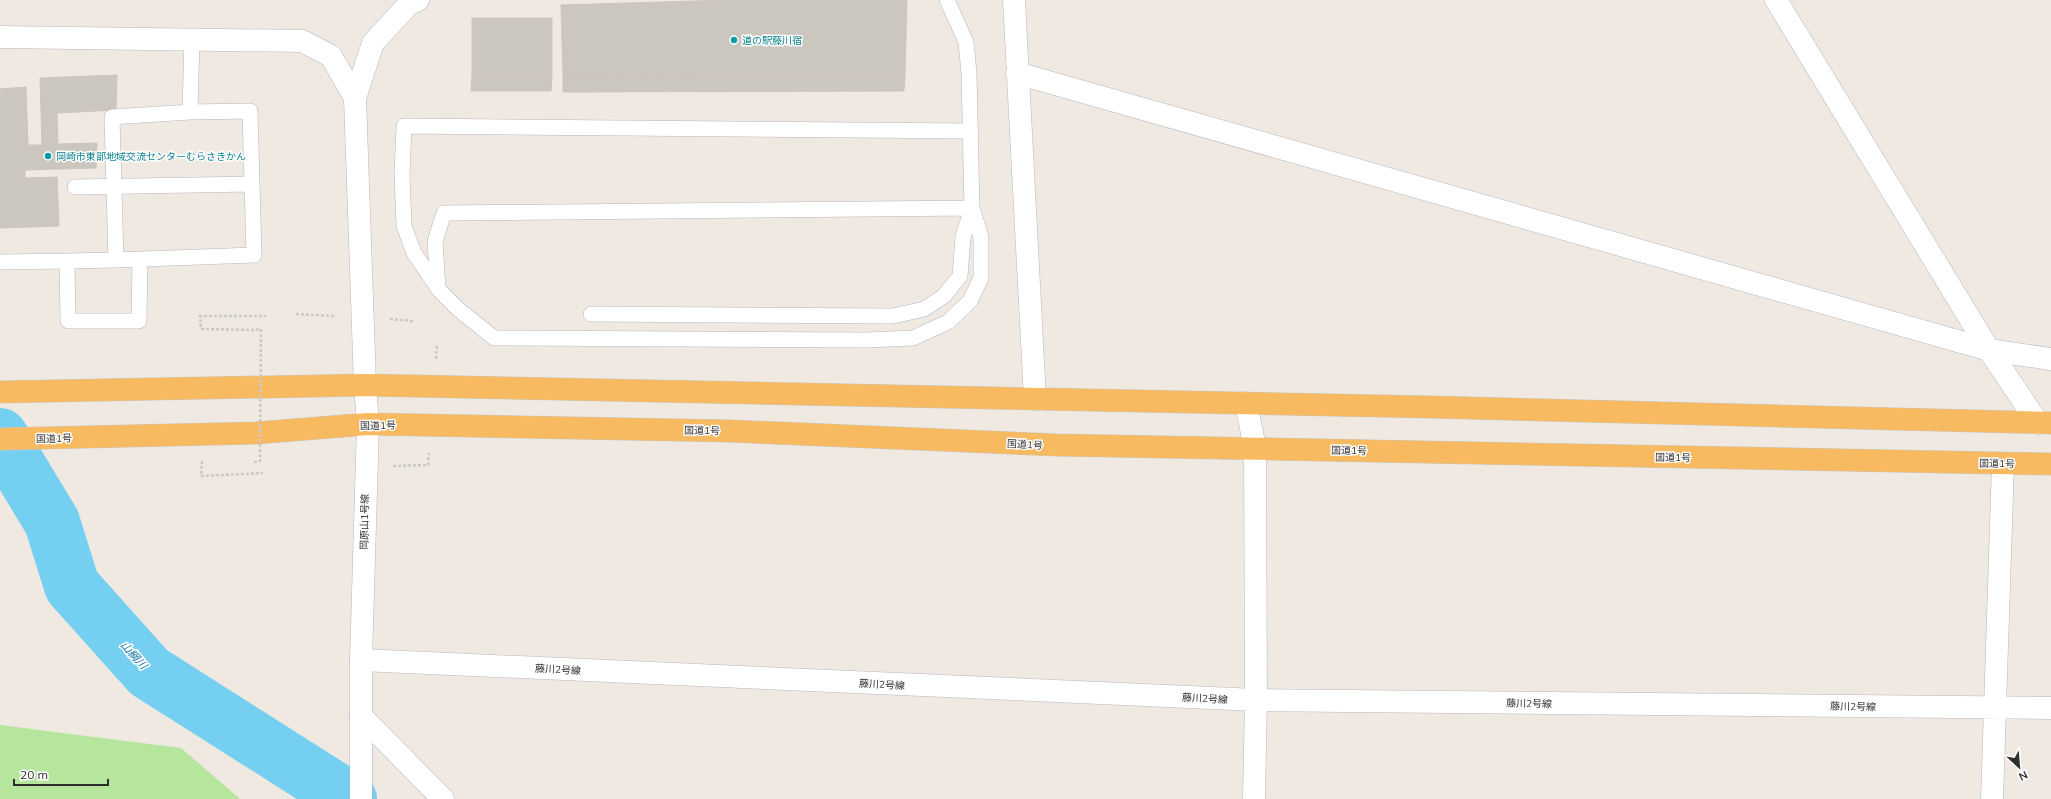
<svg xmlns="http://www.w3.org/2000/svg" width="2051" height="799" viewBox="0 0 2051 799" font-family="Mulish,'Noto Sans JP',sans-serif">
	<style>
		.green { fill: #b6e59e }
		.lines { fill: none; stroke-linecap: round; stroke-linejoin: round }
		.river { stroke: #75cff0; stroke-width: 56 }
		.building { fill: #cbc7bf; stroke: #cbc5ba }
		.service-casing { stroke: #b4b7c1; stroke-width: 16 }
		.minor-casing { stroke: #b4b7c1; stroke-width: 23 }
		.tertiary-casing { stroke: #b4b7c1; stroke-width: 23 }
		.trunk-casing { stroke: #c9c9c9; stroke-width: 23 }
		.path { stroke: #c9c9c9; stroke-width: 2.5; stroke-dasharray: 3 2; stroke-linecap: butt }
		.service { stroke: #fff; stroke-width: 15 }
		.minor { stroke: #fff; stroke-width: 22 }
		.tertiary { stroke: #fff; stroke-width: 22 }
		.trunk { stroke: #f8ba60; stroke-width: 22 }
		.path-bridge { stroke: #c9c9c9; stroke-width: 2.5; stroke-dasharray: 3 2; stroke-linecap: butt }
		.culture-dot { fill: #0f9aa8; stroke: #fff; stroke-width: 1.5 }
		.labels { text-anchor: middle; stroke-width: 3; stroke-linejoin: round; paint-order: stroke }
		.culture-label { font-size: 10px; fill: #0d838f; stroke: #fff; text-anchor: start }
		.street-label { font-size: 10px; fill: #2e2e2e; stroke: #fff }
		.water-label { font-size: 11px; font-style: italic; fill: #0d6fa3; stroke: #fff }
	</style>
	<rect width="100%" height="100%" fill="#efe9e1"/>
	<path class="green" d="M0,725L181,748L240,799H0Z"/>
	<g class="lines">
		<path class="river" d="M0,436L52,522L72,586L149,672L349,799"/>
	</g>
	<path class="building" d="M727,0H907L905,75L563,76L561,5Z
		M472,18H552V74H472Z
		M472,74H552L551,91H471Z
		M117,75L116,110L57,113L58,144L97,143L96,168L25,170V178L57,177L59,226L0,228V89L26,87L28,145H42L40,78Z
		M905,75L904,91L563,92V76Z"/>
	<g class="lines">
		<defs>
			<path id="service" d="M947,0L966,42L969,73L972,208L981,237V278L970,301L948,322L913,338L867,340L494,338L458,309L438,289L435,241L444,213L972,208
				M250,111L254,255L116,260L112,117L190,112Z
				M190,112L192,38
				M75,187L252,184
				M116,260L67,261L68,321H139L140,259
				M0,262L67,261
				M438,288L414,253L404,226L402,175L404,126L971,131
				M591,314L893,316L924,309L944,296L960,276L963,237L972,208"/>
			<path id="minor" d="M1014,0L1035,399
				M1776,0L1989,350L2038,423
				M0,37L302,41L331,56L355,98
				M1017,73L1989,350L2051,359
				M365,385L355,98L373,43L409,4L418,0
				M1246,403L1255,448L1256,700L1254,799
				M361,660L1256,700L2051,708
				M361,716L443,799
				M1992,799L2003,464"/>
			<path id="tertiary" d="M361,799V660L368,424L365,385"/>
			<path id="trunk" d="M0,392L365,385L1430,407L2051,423
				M0,439L256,433L368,424L730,431L1057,445L2051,464"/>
		</defs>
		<use href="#service" class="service-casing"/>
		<use href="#minor" class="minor-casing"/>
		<use href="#tertiary" class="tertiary-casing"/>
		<use href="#trunk" class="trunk-casing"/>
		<path class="path" d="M296,314L336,316
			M390,319L413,321
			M254,330L201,329L200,316H266
			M436,359L437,344
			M203,462H202L201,476L263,473
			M393,466L428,465L429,453"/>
		<use href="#service" class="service"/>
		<use href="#minor" class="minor"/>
		<use href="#tertiary" class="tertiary"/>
		<use href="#trunk" class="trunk"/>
		<path class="path-bridge" d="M254,462L260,461L261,329L254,330"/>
	</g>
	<g class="culture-dot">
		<circle cx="734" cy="40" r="4"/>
		<circle cx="48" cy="156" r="4"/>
	</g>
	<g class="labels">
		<g class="culture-label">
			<text x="742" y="44">道の駅藤川宿</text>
			<text x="56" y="160">岡崎市東部地域交流センターむらさきかん</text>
		</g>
		<g class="street-label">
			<text transform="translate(378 425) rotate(-1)" y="4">国道1号</text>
			<text transform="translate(702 430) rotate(1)" y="4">国道1号</text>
			<text transform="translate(54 438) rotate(-1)" y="4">国道1号</text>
			<text transform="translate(1025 444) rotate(3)" y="4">国道1号</text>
			<text transform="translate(1349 450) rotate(1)" y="4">国道1号</text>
			<text transform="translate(1673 457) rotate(1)" y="4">国道1号</text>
			<text transform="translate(1997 463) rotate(1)" y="4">国道1号</text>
			<text transform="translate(364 522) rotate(-89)" y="4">岡原山1号線</text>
			<text transform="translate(558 669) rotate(3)" y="4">藤川2号線</text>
			<text transform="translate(882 684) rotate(3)" y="4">藤川2号線</text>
			<text transform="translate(1205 698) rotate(3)" y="4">藤川2号線</text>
			<text transform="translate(1529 703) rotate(1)" y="4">藤川2号線</text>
			<text transform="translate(1853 706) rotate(1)" y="4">藤川2号線</text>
		</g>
		<g class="water-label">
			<text transform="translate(134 655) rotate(48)" y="4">山綱川</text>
		</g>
	</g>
	<g transform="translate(2019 767) rotate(154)" stroke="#ffffff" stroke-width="3" paint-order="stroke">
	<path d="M0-3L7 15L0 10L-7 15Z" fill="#2e2e2e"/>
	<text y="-6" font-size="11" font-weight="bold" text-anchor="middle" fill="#2e2e2e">N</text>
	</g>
	<path d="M14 779v6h94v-6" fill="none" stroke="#2e2e2e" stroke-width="2"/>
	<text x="20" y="779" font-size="12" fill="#2e2e2e" stroke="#ffffff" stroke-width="3" paint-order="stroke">20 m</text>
</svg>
